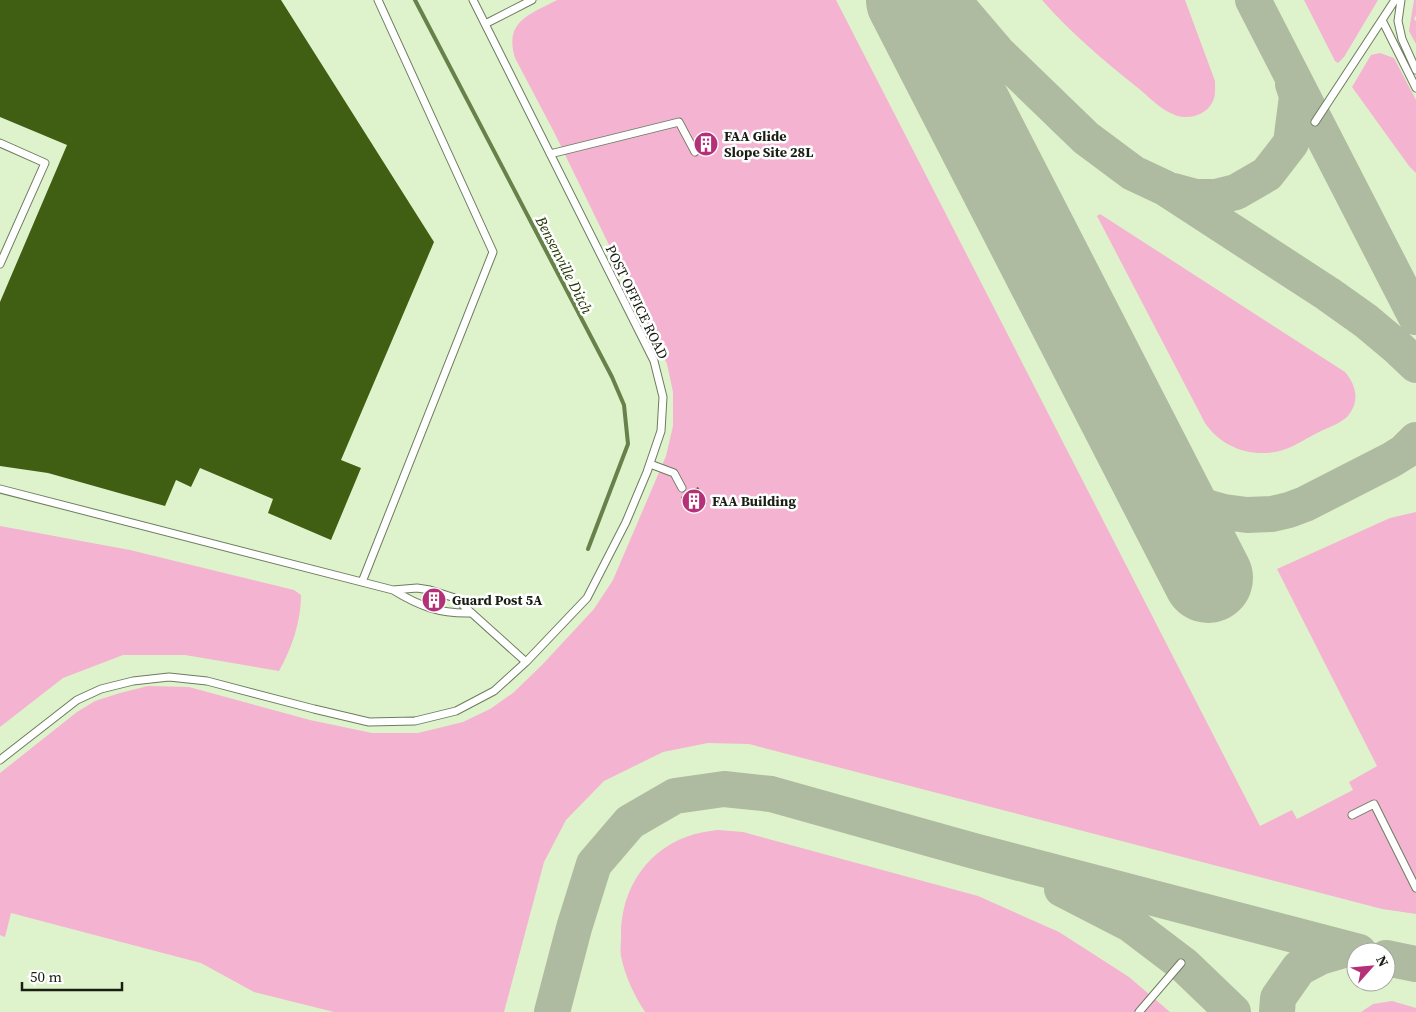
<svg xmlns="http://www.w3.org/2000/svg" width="1416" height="1012" viewBox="0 0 1416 1012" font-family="'Source Serif 4',serif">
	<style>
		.built { fill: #def3cb; fill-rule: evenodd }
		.green { fill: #f4b3d0 }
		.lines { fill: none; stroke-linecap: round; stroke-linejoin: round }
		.stream { stroke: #67814a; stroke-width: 4 }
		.taxiway { stroke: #aebba0; stroke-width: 36 }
		.runway { stroke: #aebba0; stroke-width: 90 }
		.building { fill: #405f13 }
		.service-casing { stroke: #6d7c5f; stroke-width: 9 }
		.service { stroke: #fff; stroke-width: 7 }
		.labels { text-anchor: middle; stroke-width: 5; stroke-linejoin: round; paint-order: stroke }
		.poi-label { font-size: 14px; font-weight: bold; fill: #191e13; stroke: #fff; text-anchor: start }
		.street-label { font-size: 14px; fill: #191e13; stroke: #fff }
		.water-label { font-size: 15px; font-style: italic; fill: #223700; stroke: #fff }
	</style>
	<rect width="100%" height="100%" fill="#edfedd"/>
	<path class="built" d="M0,0H1416V1012H0ZM1356,952H1386V982H1356Z"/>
	<path class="green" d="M557,0H836L1260,826L1292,810L1297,819L1353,790L1349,782L1377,766L1277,569L1390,518L1416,512V914L1382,909L749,744L708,743L663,752L604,781L566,820L544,862L504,1012H334L254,992L201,963L11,913L5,937L0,935V773L77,712L95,701L120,693L148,686L189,687L310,720L372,733H418L463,722L490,709L513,693L542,665L594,609L613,580L666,456L673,426V392L667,364L554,132L515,58C504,21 529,15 557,0Z
		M1042,0H1185L1215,81C1215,89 1216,96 1212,103C1205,116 1187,120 1175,115C1161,110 1149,97 1138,88C1104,61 1071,33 1042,0Z
		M1304,0H1378L1344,57L1338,63L1335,61Z
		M1414,0H1416V15L1414,19L1416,21V44L1409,31Z
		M1380,53L1394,58L1416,100V173L1409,166L1352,87L1371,55Z
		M1100,214L1345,372C1355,384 1360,399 1350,413C1345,422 1329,427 1321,431C1308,437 1296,446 1283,450C1253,459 1222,448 1205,423L1097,216Z
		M0,526L130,550L294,590L301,595C301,621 292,648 279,671L185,655H123L63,678L0,727Z
		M718,830L743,832L978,896L1059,932L1129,977L1170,1012H645C634,995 625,976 621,956C620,950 621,943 621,937C620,889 648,847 695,834C702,832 710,831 718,830Z
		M1392,1001L1416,1008V1012H1361L1373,1004Z"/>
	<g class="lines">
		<path class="stream" d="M415,0L612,377L624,405L628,444L588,549"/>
		<path class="taxiway" d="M953,0L998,53L1086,138L1133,173L1165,188L1328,294L1366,321L1397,347L1416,365
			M1253,0L1416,317
			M1174,191L1196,197H1216L1236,192L1267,174L1291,143L1297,96L1293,84
			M1153,472L1188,502L1224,512L1247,515L1272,514L1289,510L1305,504L1391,460L1404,452L1416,440
			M1062,889L1130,924L1184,965L1233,1012
			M1386,958L1416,964
			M552,1012L574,928L594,864L630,822L675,796L724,789L771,794L974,851L1359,952
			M1277,1012L1278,998L1299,968L1320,957L1347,949"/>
		<path class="runway" d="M911,0L1208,578"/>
	</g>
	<path class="building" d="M0,0H281L434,242L341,460L361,468L331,540L268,513L273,499L200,468L191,487L176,480L165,506L48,473L0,466V302L67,145L0,117Z
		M707,136L713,147L704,152L698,141Z
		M698,487L707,504L690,513L681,497Z"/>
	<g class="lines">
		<defs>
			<path id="service" d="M1401,0L1398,21L1402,39L1416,70
				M1382,20L1416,88
				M485,24L532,0
				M1315,122L1395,0
				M0,143L45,163L0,264
				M550,154L679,122L695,152
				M650,464L674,473L682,488
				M0,489L393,590C419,606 440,614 471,613
				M362,582L493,252L378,0
				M393,590L417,588L430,590L455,598L526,662
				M0,760L77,700L101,689L133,681L169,677L207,681L314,709L369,722L415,721L456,711L494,691L526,662L587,598L626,522L647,472L661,431L663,397L654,361L473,0
				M1352,815L1374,804L1416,888
				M1139,1012L1181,963"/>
		</defs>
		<use href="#service" class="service-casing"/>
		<use href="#service" class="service"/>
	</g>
	<defs>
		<symbol id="building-disc" viewBox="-11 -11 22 22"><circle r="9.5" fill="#b4317a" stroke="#fff"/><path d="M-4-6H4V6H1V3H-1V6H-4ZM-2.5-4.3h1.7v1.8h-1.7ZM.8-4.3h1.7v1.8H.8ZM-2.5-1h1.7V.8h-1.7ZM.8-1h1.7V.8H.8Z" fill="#fff"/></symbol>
	</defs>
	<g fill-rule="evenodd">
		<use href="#building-disc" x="692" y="130" width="28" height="28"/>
		<use href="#building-disc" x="680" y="487" width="28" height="28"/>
		<use href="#building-disc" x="420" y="586" width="28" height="28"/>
	</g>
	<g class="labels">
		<g class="poi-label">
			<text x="724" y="141">FAA Glide<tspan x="724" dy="16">Slope Site 28L</tspan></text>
			<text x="712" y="506">FAA Building</text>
			<text x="452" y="605">Guard Post 5A</text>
		</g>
		<g class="street-label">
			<text transform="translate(637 302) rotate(64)" y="5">POST OFFICE ROAD</text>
		</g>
		<g class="water-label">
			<text transform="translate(564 265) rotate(63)" y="5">Bensenville Ditch</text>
		</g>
	</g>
	<g transform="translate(1371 967) rotate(63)"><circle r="24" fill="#ffffff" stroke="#a3a5a1"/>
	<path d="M0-4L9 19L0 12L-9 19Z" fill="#b4317a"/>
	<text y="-8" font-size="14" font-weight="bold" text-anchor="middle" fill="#191e13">N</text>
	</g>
	<path d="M22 982v8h100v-8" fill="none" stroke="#191e13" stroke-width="2.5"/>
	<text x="30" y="982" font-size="15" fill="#191e13" stroke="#ffffff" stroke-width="4" paint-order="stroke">50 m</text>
</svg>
